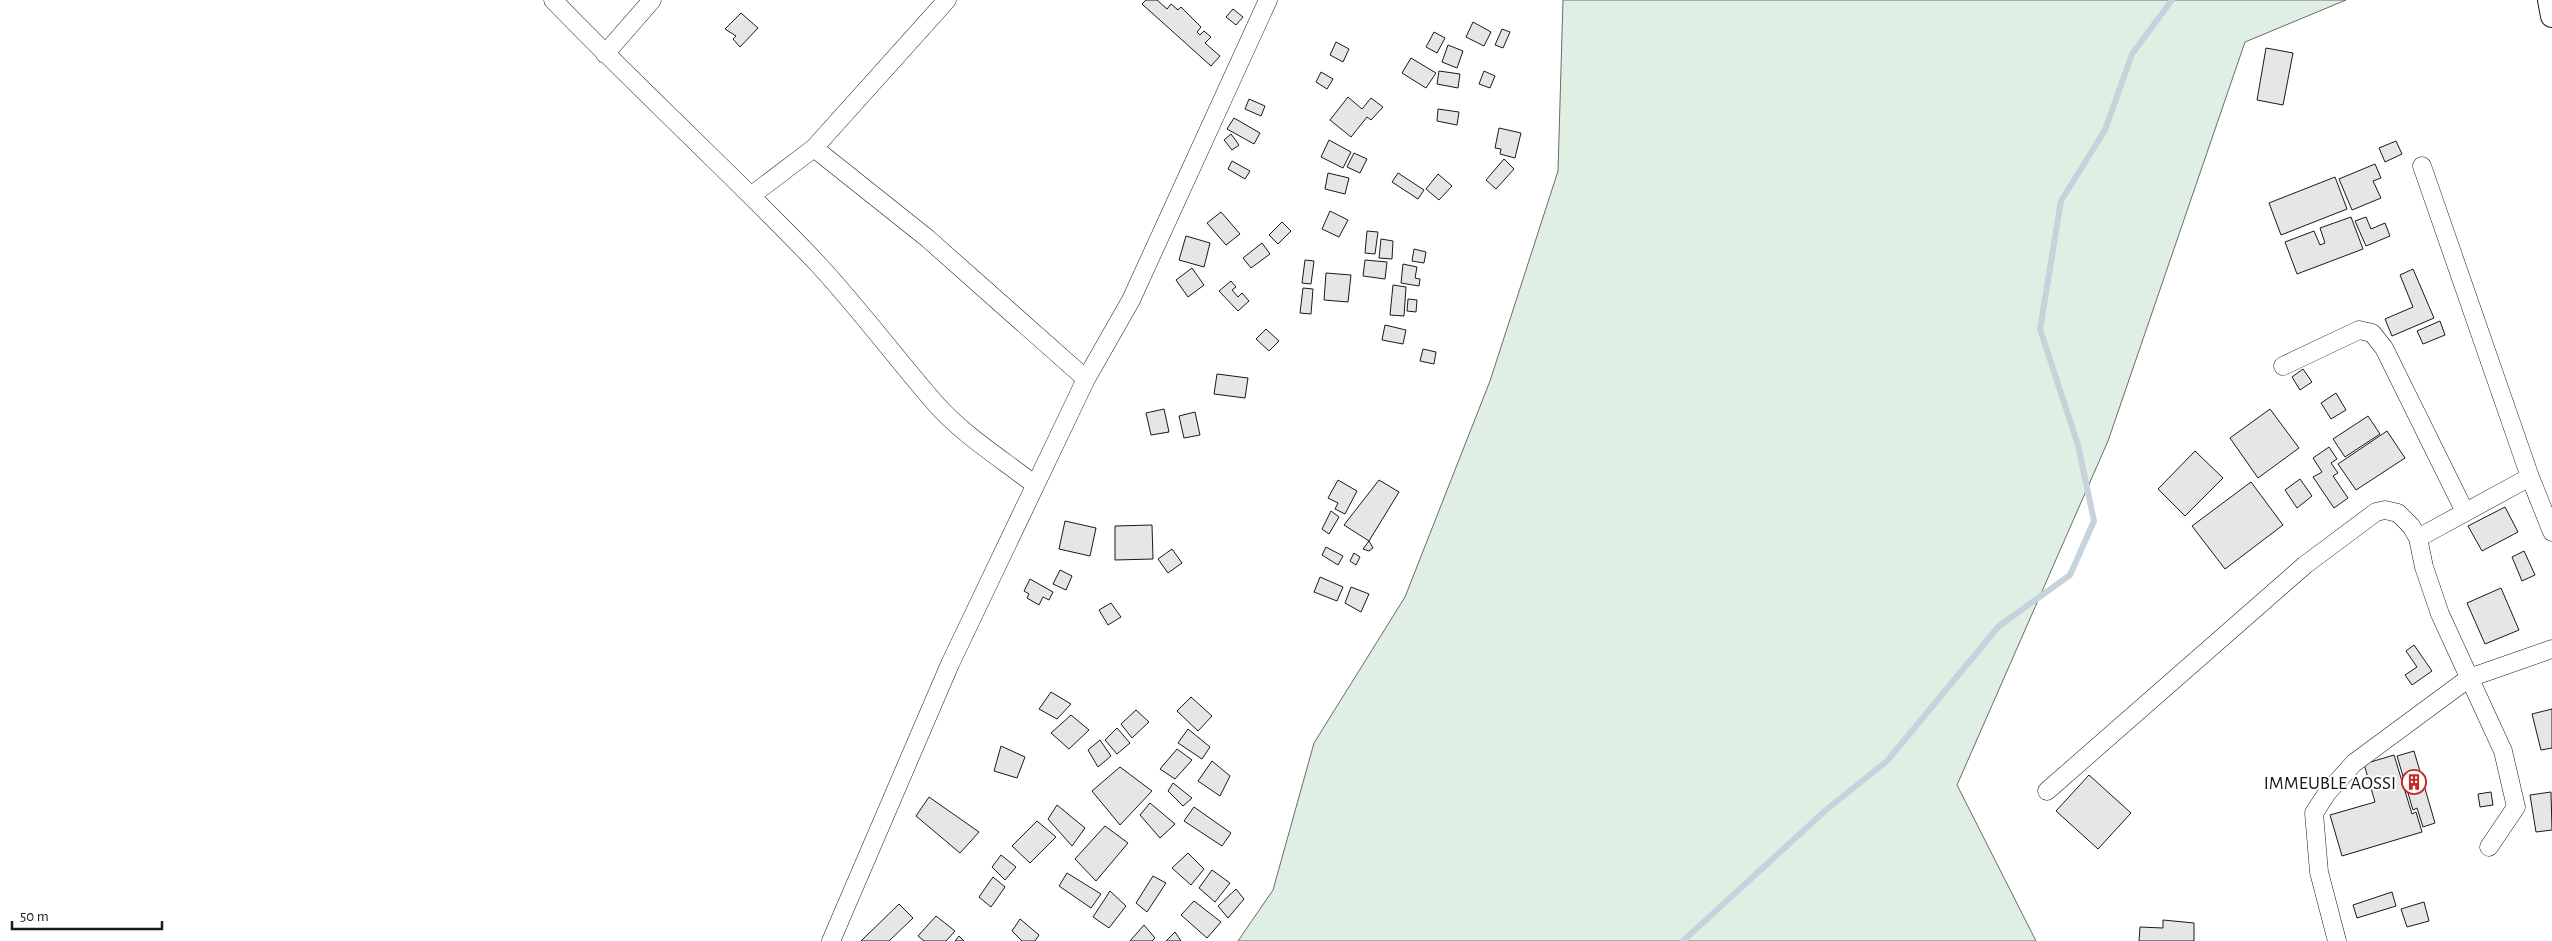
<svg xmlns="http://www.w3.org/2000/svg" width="2552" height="941" viewBox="0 0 2552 941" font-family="'Alegreya Sans',sans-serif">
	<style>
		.green { fill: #e0efe3; stroke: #6a6a6a }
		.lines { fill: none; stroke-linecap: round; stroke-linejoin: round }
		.stream { stroke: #c6d2dc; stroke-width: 6 }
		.building { fill: #e6e6e6; stroke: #1a1a1a }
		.minor-casing { stroke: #1a1a1a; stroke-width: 19 }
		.tertiary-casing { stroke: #1a1a1a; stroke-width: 24 }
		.minor { stroke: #fff; stroke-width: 18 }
		.tertiary { stroke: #fff; stroke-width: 22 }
		.labels { text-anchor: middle; stroke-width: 4; stroke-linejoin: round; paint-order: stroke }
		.poi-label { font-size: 19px; fill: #1a1a1a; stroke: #fff; text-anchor: end }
	</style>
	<rect width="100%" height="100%" fill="#fff"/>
	<path class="green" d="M1563,0H2346L2245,42L2108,441L1957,785L2036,941H1238L1273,890L1314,743L1405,597L1490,381L1558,171Z"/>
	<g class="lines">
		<path class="stream" d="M1683,941L1826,810L1887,761L1999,626L2070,575L2094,521L2078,445L2040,329L2061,201L2105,130L2132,54L2172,0"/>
	</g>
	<path class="building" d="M1146,0H1157L1167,9L1171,4L1178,10L1181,7L1201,27L1197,32L1200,35L1204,31L1211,37L1205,43L1220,56L1211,66L1142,4Z
		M1233,9L1243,17L1236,25L1226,17Z
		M741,13L758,28L740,47L733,39L736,36L725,29Z
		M1473,22L1491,32L1484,46L1466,37Z
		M1502,29L1510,32L1503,48L1495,45Z
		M1434,32L1445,38L1437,53L1426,47Z
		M1336,42L1349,49L1343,62L1330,55Z
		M1448,45L1463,51L1457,68L1442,62Z
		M2266,48L2293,53L2283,105L2257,100Z
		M1411,58L1436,73L1426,88L1402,73Z
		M1439,71L1460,74L1458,88L1437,84Z
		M1484,71L1495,76L1490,88L1479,84Z
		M1321,72L1333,79L1327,89L1316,82Z
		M1348,97L1362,109L1371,98L1383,107L1371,120L1367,117L1351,137L1330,120Z
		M1249,99L1265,106L1261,116L1245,109Z
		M1438,109L1459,112L1457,125L1437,121Z
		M1234,118L1260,133L1254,144L1227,129Z
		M1499,128L1521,133L1515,158L1500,154L1501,149L1495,148Z
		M1231,134L1239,145L1232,150L1224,140Z
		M1329,140L1351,152L1343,168L1321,157Z
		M2396,141L2402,154L2385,162L2379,148Z
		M1354,153L1367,159L1360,173L1347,167Z
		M1504,159L1514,169L1496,189L1486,180Z
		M1232,161L1250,171L1245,179L1228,169Z
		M2375,164L2381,178L2373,181L2381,198L2352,210L2339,179Z
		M1328,173L1349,178L1345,194L1325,189Z
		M1398,173L1424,190L1418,199L1392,182Z
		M1438,174L1452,186L1439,200L1426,189Z
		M2335,177L2347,209L2281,235L2269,203Z
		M1330,211L1348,220L1339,237L1322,229Z
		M1221,212L1240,234L1226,245L1207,223Z
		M2351,217L2363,249L2297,274L2285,242L2314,231L2320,245L2325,243L2320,228Z
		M2366,217L2371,229L2385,223L2390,236L2366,246L2355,221Z
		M1282,222L1291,231L1278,244L1269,235Z
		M1367,231L1378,232L1375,254L1365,253Z
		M1186,236L1210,243L1204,267L1179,260Z
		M1381,239L1393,241L1392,259L1379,258Z
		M1262,243L1270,254L1251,268L1243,258Z
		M1414,249L1426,252L1424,263L1412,261Z
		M1305,260L1314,261L1311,284L1302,283Z
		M1365,260L1387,262L1385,279L1363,276Z
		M1403,264L1417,267L1415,278L1420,279L1419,286L1401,283Z
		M1192,268L1204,285L1188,297L1176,280Z
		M2413,269L2434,318L2392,336L2385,319L2413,307L2400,275Z
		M1326,273L1351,275L1348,302L1324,300Z
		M1231,281L1236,287L1232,290L1238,297L1242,293L1249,301L1238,311L1219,291Z
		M1393,285L1406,287L1404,316L1390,315Z
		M1303,288L1313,289L1311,314L1300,313Z
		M1408,299L1417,300L1416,312L1407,311Z
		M2440,321L2445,335L2423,344L2417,331Z
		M1385,325L1406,330L1403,344L1382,340Z
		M1266,329L1279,341L1269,351L1256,339Z
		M1423,349L1436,352L1434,364L1420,361Z
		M2303,369L2312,382L2300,390L2292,377Z
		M1217,374L1248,378L1245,398L1214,394Z
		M2336,393L2346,410L2331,419L2321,403Z
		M1164,409L1169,432L1151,435L1146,413Z
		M2270,409L2299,448L2258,478L2230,438Z
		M1195,412L1200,435L1184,438L1179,416Z
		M2368,416L2380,434L2345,457L2333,439Z
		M2387,431L2405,458L2356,490L2338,464Z
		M2329,447L2337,459L2331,463L2338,473L2333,476L2348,498L2334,508L2313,477L2322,472L2313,458Z
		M2195,451L2223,478L2185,516L2158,489Z
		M2300,479L2312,496L2297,508L2285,490Z
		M1338,480L1357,491L1345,514L1335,509L1338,503L1328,498Z
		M1379,480L1399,492L1369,541L1344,525Z
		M2251,482L2283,525L2225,569L2192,526Z
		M2505,507L2518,532L2482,551L2468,526Z
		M1331,511L1339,517L1329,534L1322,529Z
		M1065,521L1096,528L1090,556L1059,549Z
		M1152,525L1153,559L1115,560V526Z
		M1369,541L1373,548L1369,551L1363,549Z
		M1326,547L1343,556L1338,565L1322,555Z
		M1172,549L1182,563L1168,573L1158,559Z
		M2524,551L2535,575L2522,581L2512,557Z
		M1354,553L1360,557L1356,565L1350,561Z
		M1060,570L1072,576L1066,590L1053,584Z
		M1320,577L1343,587L1337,601L1314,592Z
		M1030,579L1053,592L1049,600L1043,597L1039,605L1027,598L1029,594L1024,591Z
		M1351,587L1369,594L1361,612L1345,603Z
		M2501,588L2519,630L2485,644L2467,603Z
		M1111,603L1121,617L1108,625L1099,610Z
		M2414,645L2432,671L2412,685L2405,675L2417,667L2406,651Z
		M1051,692L1071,704L1057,719L1039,709Z
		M1191,697L1212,716L1198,731L1177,711Z
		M2552,709V748L2541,750L2532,714Z
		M1136,710L1149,722L1132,738L1121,724Z
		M1071,715L1089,730L1069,749L1051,733Z
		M1117,728L1130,743L1117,754L1105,740Z
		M1188,729L1210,747L1202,759L1178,743Z
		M1100,740L1111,756L1098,767L1088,750Z
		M1001,746L1025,757L1017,778L994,771Z
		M1177,749L1192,760L1175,779L1160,769Z
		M2414,751L2435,823L2423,827L2417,808L2413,810L2397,756Z
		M2394,755L2412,814L2416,812L2422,832L2342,856L2330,815L2375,802L2364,764Z
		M1212,761L1230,776L1220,796L1198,781Z
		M1120,767L1152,791L1120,825L1092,791Z
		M2089,775L2131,813L2098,849L2056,811Z
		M1173,783L1192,798L1183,806L1168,791Z
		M2491,792L2493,805L2480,807L2478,794Z
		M2551,792L2552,830L2536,832L2530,795Z
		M929,797L979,832L960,853L916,816Z
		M1150,803L1175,824L1160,838L1140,815Z
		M1057,805L1085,828L1072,846L1048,819Z
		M1194,807L1231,833L1222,846L1184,821Z
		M1037,821L1056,837L1030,863L1012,846Z
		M1105,826L1128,843L1096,881L1075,859Z
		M1188,853L1204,869L1191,885L1172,868Z
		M1001,855L1016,867L1005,880L992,867Z
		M1212,870L1230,883L1215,902L1199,888Z
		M1067,873L1101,894L1091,908L1059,886Z
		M1153,876L1166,883L1147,912L1136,903Z
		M993,877L1005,887L991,907L979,897Z
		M1236,889L1244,899L1228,918L1218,906Z
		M1110,891L1126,906L1109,928L1093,917Z
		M2392,892L2396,906L2357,918L2353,905Z
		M1194,901L1221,922L1207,938L1181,915Z
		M2424,902L2429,921L2407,927L2401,909Z
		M899,904L913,918L889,941H861Z
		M936,916L955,931L946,941H924L918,936Z
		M1020,919L1039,935L1035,941H1022L1012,931Z
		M2163,920L2194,923V941H2139L2140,927L2163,928Z
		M1144,925L1155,938L1152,941H1130Z
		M1175,932L1181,941H1166Z
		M959,936L964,941H955Z"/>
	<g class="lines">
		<defs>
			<path id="minor" d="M553,0C639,89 730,172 816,262C858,307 895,357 935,403C963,435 1002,459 1035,485
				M605,54L652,0
				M814,148L927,238L1086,379
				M2422,166L2530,477L2552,532
				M752,195L814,148L947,0
				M2283,366L2359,330L2372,333L2384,348L2465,512
				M2418,538L2530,477
				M2047,791L2305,565L2376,512L2385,510L2398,513L2411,526L2418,538L2424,567L2440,614L2503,751L2516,807L2489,847
				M831,941L950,664L1086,379L1131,300L1268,0
				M2337,941L2319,872L2314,813L2327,793L2354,763L2469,678L2552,649"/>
			<path id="tertiary" d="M2549,0L2552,16"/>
		</defs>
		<use href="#minor" class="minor-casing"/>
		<use href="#tertiary" class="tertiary-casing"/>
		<use href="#minor" class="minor"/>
		<use href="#tertiary" class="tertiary"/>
	</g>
	<defs>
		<symbol id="building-ring" viewBox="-11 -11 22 22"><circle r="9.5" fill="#fff" stroke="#c62828" stroke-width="1.5"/><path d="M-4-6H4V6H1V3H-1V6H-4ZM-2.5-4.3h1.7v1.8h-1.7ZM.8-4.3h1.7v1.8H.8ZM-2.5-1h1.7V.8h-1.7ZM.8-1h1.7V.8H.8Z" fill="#c62828"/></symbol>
	</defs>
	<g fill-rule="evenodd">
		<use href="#building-ring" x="2400" y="768" width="28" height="28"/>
	</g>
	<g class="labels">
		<g class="poi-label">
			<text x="2396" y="789">IMMEUBLE AOSSI</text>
		</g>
	</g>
	<path d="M12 921v8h150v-8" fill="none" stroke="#1a1a1a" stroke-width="2.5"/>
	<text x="20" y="921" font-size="15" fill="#1a1a1a" stroke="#ffffff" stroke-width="4" paint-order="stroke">50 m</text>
</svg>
